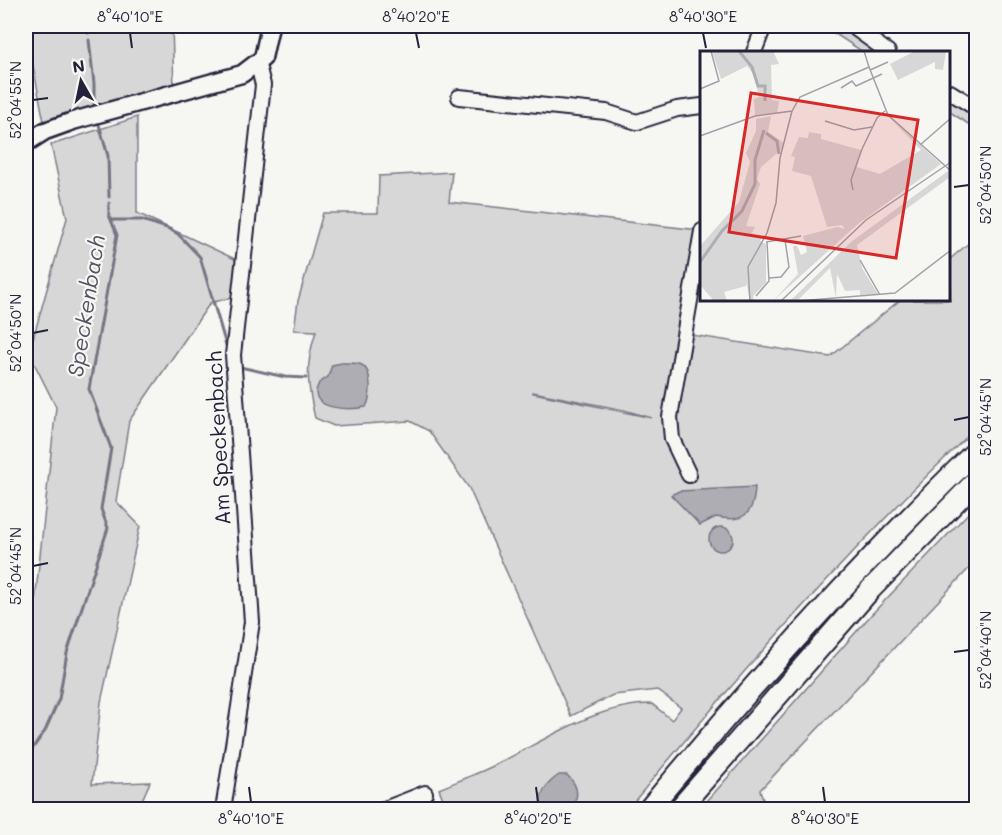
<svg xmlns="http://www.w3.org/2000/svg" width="1002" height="835" viewBox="0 0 1002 835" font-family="Mali,sans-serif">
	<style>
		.green { fill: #d7d7d7; stroke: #7c7c89; stroke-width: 1.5; fill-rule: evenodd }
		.water { fill: #adadb3; stroke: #757583; stroke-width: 1.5 }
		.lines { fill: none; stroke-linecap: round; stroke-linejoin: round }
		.stream { stroke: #757583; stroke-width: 3 }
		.minor-casing { stroke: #22223b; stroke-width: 18 }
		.major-casing { stroke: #22223b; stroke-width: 21 }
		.highway-casing { stroke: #22223b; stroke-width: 24 }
		.minor { stroke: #f6f6f2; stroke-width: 14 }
		.major { stroke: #f6f6f2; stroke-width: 16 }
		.highway { stroke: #f6f6f2; stroke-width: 20 }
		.ticks { fill: none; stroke: #22223b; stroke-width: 2 }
		.labels { text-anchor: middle; stroke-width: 4.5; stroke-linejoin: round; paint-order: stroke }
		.street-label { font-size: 21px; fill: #22223b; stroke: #f6f6f2 }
		.water-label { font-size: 22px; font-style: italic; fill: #535365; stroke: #f6f6f2 }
		.inset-river { fill: none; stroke: #adadb3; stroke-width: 3 }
		.inset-road { fill: none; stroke: #a1a1a9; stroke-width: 1.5 }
		.view { fill: #d62828; fill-opacity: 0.15; stroke: #d62828; stroke-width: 3 }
		.inset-edge { fill: none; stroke: #22223b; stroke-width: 3 }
		.neatline { fill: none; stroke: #22223b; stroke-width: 2 }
		.ticks-label { font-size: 15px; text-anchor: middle; fill: #22223b }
	</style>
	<rect width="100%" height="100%" fill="#f6f6f2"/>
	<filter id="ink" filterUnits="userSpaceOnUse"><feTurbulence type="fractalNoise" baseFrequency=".0167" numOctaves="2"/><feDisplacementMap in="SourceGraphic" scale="12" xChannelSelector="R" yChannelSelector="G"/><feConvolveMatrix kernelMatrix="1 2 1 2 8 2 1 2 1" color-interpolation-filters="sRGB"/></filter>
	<g filter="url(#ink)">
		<path class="green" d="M37,26H172L174,89L45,127L26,30Z
			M823,26H843L874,52H863Z
			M950,99L976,116V129L950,112Z
			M137,117V213L237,260L234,297L210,303L129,421L116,501L140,526L101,702L92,784L150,782L138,809L26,810V655L30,648L56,407L29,353L67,218L51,145Z
			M452,172L449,202L699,230L664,420L677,422L692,335L830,357L900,300H950V259L976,237V428C851,547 737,676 628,809H447L439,789C458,781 477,774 495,765C544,741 596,704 652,704L672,720L681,708L657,690L613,695L571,716L469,488L429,431L410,421L334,426L315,418C307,383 305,366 316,331L294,330L298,301L323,213H378L379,176ZM533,392L624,410L652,418L533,393Z
			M976,505V561L760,790L766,809H700L871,615Z"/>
		<path class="water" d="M342,363C348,363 357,362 362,365C373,371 371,398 366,407C350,411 304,410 319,383L328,377L332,365Z
			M755,487C754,515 743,523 716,517L700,525L671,495L679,491Z
			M709 539a12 12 0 1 1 24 0a12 12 0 1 1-24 0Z
			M559,775H567C579,786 580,797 570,809H542C537,795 547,783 559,775Z"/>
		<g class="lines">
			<path class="stream" d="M87,26L88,33
				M89,40L94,84V109
				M98,121L108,156L109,197
				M113,220H142L167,228L178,234L200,257L228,352
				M240,367L285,377L306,378
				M26,749L33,748L45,731L59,699L67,653L108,528L101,509L111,448L89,389L117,235L109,215V203"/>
			<defs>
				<path id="minor" d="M852,26L888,52
					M754,52L764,26
					M950,92L976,108
					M459,97L606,112L637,122L677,109L702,106
					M689,475L672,439L670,417L702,231
					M223,810L252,622L233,355L263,85L258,65
					M382,810L425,793"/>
				<path id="major" d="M26,143L45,131L73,121L242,74L263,58L270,26"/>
				<path id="highway" d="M648,810C752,684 860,565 976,451
					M678,810L870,590L976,481"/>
			</defs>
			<use href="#minor" class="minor-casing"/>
			<use href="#major" class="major-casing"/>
			<use href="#highway" class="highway-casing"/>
			<use href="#minor" class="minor"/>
			<use href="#major" class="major"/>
			<use href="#highway" class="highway"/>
		</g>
	</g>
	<path class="ticks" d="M130,33L132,48M416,33L419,48M703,33L706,48M33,100L48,98M954,187L969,185M33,333L48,330M954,420L969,417M33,566L48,563M954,652L969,650M249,787L251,802M536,787L538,802M823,787L825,802"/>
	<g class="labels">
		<g class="street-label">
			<text transform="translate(219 438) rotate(-93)" y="7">Am Speckenbach</text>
		</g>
		<g class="water-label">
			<text transform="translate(86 306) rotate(-81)" y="8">Speckenbach</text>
		</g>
	</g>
	<g transform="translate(700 51)">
		<rect width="250" height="250" fill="#f6f6f2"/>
		<path d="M12,0H73L79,13L71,14L72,49L79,50L77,62L55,64L54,48L59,46L54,24L47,15L21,28ZM215,0H246L243,19L235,18V11L198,29L190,13ZM186,63L241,113L159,172L73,250L98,223L93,195H97L101,204L107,201L103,185L137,176L145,178L142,174L127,176L111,125L92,120L95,106L91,105L99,86L108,87L109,81L121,83V88L161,99L157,116L180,123L221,99ZM71,65L68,81L84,92L82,98L61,116L57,128L60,133L46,175L55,176L52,182L63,185L60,190L66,193V232L53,245L54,250H50L46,231V235L24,241L27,250H14L0,234V195L39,151L50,111L46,102L56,80V68ZM248,120L250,126L157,194L162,217L178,243L160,244V239L145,240L137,223L136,247L130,217L97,250H90L151,191Z" fill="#d7d7d7"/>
		<path class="inset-river" d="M39,0L52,16L58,35H65V50M66,82L77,90L79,103M0,211L22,180L42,160L55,133V109L64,79"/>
		<path class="inset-road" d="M169,16L188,64L251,120M170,19L188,11M141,37L152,30L156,35L182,23M0,38L19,30L11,0M125,70L154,79L172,76M0,85L55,65L92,60L100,46L169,16L164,0M220,94L251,67M153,139L151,129L162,98L177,67L185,60M66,191L101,185M160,209L180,244M69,227L81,226L89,216L85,189M56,245L69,230L67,191M50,250L48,216L67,182L76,152L80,107L92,60M81,250L166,169L251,111M98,250L195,242L251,199"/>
		<path class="view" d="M51,42L218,69L196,207L29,181Z"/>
		<rect width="250" height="250" class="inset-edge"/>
	</g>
	<rect width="1002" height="835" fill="none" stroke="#f6f6f2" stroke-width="66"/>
	<g transform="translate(81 81) rotate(351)" stroke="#f6f6f2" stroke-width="4.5" paint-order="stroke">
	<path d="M0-4.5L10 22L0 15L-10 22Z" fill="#22223b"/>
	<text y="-9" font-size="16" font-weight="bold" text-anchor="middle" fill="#22223b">N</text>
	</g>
	<rect x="33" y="33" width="936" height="769" class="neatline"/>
	<g class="ticks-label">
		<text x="130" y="22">8°40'10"E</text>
		<text x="416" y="22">8°40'20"E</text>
		<text x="703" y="22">8°40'30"E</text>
		<text transform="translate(16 100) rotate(-90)" y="5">52°04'55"N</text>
		<text transform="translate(986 185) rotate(-90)" y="5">52°04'50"N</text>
		<text transform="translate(16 333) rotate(-90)" y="5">52°04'50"N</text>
		<text transform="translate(986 417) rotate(-90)" y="5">52°04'45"N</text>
		<text transform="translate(16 566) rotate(-90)" y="5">52°04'45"N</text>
		<text transform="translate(986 650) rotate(-90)" y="5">52°04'40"N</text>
		<text x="251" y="824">8°40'10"E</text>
		<text x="538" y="824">8°40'20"E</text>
		<text x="825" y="824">8°40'30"E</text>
	</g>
</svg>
